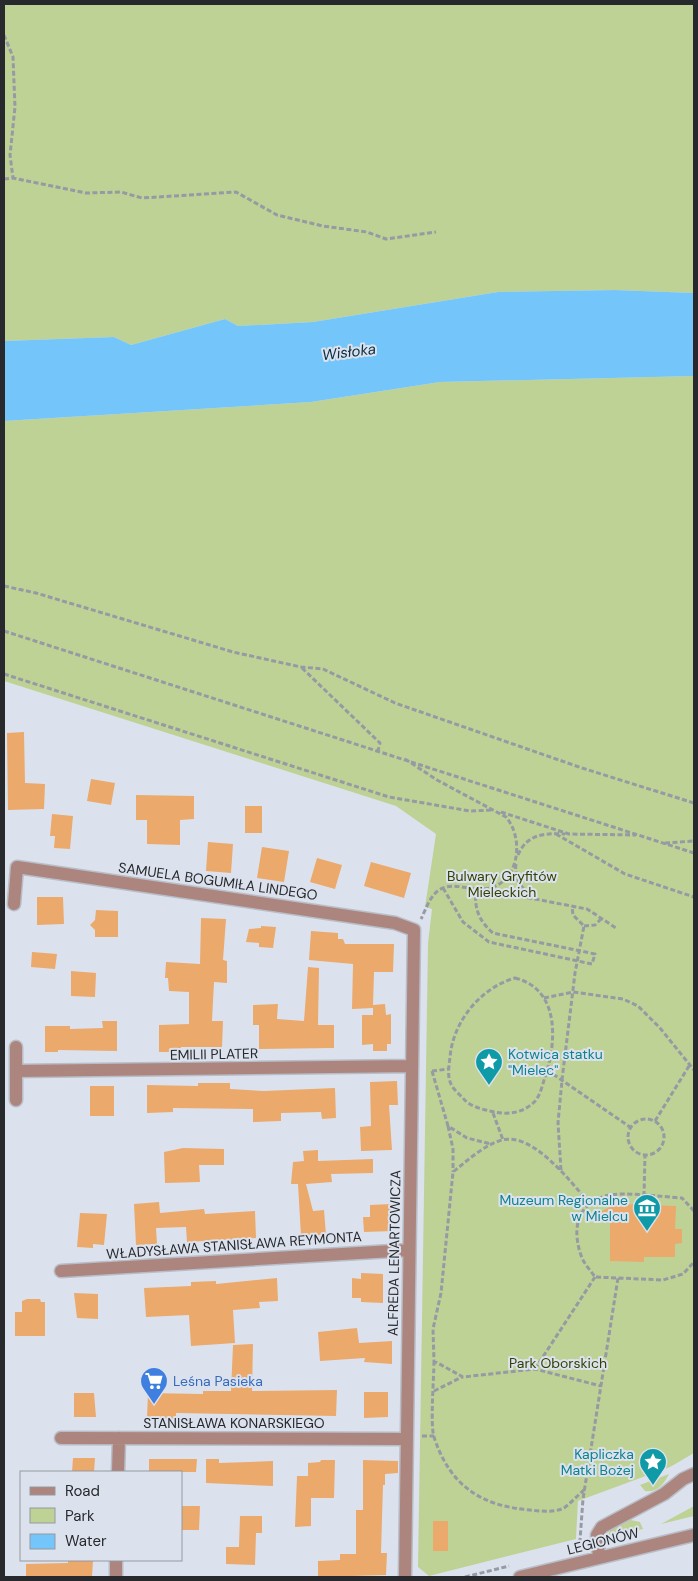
<svg xmlns="http://www.w3.org/2000/svg" width="698" height="1581" viewBox="0 0 698 1581" font-family="'DM Sans',sans-serif">
	<style>
		.green { fill: #bfd296 }
		.water { fill: #74c6fa }
		.building { fill: #eba96c }
		.lines { fill: none; stroke-linecap: round; stroke-linejoin: round }
		.minor-casing { stroke: #b8bdc7; stroke-width: 15 }
		.path { stroke: #969aa2; stroke-width: 3; stroke-dasharray: 5 2.5; stroke-linecap: butt }
		.minor { stroke: #ac857e; stroke-width: 12 }
		.labels { text-anchor: middle; stroke-width: 4; stroke-linejoin: round; paint-order: stroke }
		.park-label { font-size: 14px; fill: #334001; stroke: #dce2ed }
		.street-label { font-size: 14px; fill: #27292d; stroke: #dce2ed }
		.culture-label { font-size: 14px; fill: #0d838f; stroke: #dce2ed; text-anchor: end }
		.shop-label { font-size: 14px; fill: #366cbe; stroke: #dce2ed; text-anchor: start }
		.water-label { font-size: 15px; font-style: italic; fill: #072d42; stroke: #dce2ed }
	</style>
	<rect width="100%" height="100%" fill="#dce2ed"/>
	<path class="green" d="M4,4H694V293L615,290L498,292L313,322L238,326L225,319L131,345L114,337L4,341Z
		M694,376V1453L670,1467L578,1501L576,1539L429,1576L418,1567L428,943L432,909L425,907L436,834L396,806L4,681V421L311,402L440,382Z
		M669,1474C664,1484 657,1493 645,1491L640,1485Z
		M694,1506V1516L661,1524Z
		M631,1520L640,1522L643,1529L607,1537L610,1530Z"/>
	<path class="water" d="M615,290L694,293V376L440,382L311,402L4,421V341L114,337L131,345L225,319L238,326L313,322L498,292Z"/>
	<path class="building" d="M24,732L25,783L45,784L44,809L8,810L7,733Z
		M91,779L115,783L111,805L87,801Z
		M136,795L194,796V819L180,820V845L147,844V820H136Z
		M245,806H262V833H245Z
		M52,814L73,816L70,849L54,848L55,836H50Z
		M208,842L233,844L231,873L206,871Z
		M262,847L289,851L284,882L257,878Z
		M317,858L342,865L335,889L310,882Z
		M371,862L411,873L404,898L364,886Z
		M37,897H63L64,924L37,925Z
		M96,910L118,911V937H95V930L90,925L95,920Z
		M201,918L226,919L223,960L227,961V983L214,982L212,1021H223L222,1047H181V1052H159V1025L189,1024V992L169,991L168,978H165L166,962L200,964Z
		M261,926L276,927L273,948L259,947V943L246,942L249,929L261,928Z
		M311,931L338,933V939H343L345,944H394L393,972H374L373,1005L385,1004L386,1015L391,1014V1044H387V1051H373V1044L362,1045V1015H373V1008L352,1009L353,964L309,960Z
		M32,952L57,954L55,969L31,967Z
		M308,967L319,968L318,1025H334V1048L259,1049V1025H253V1005L278,1004L277,1019L304,1021Z
		M71,971L96,973L95,997L71,996Z
		M102,1021H117V1051L58,1050V1052H45V1026H70V1029L103,1028Z
		M397,1081L398,1105H389L392,1150L361,1151L360,1127L371,1126L370,1082Z
		M198,1083H230V1089L264,1091L335,1088L336,1118L322,1119L321,1112L281,1113V1121L253,1122V1109L173,1108V1112L147,1113V1085L198,1086Z
		M90,1086H114V1116H90Z
		M183,1148L224,1149V1165H199L200,1182L165,1183L164,1152Z
		M318,1150V1161L373,1159V1173L331,1174L332,1182L306,1184L313,1211L324,1210L326,1235L301,1236L298,1184H291L293,1162L304,1161L303,1151Z
		M159,1202L160,1213L204,1209L205,1214L255,1211L256,1238L187,1242L186,1227L156,1228L157,1244L136,1245L134,1204Z
		M392,1204L393,1231L364,1232L363,1217H370V1205Z
		M616,1204L676,1206L675,1229H682V1243L675,1244V1257H644V1262L610,1261V1219L600,1212Z
		M80,1213L107,1214L104,1245L93,1244V1248L77,1247Z
		M361,1273L383,1274V1303L361,1302V1298H352V1278L361,1279Z
		M277,1278L278,1301L259,1302L260,1308L233,1310L235,1343L191,1346L189,1315L146,1317L144,1288L191,1286V1282L216,1281V1284Z
		M74,1293L98,1294V1319L77,1318Z
		M27,1299H40L41,1302H45V1336H15V1312H22V1301Z
		M357,1328L359,1343L392,1341V1364L364,1362L365,1358L320,1361L318,1332Z
		M253,1344L252,1391L337,1390L336,1416L176,1413V1419L147,1418L148,1393L203,1394V1391H231L233,1345Z
		M364,1392H388V1417L364,1418Z
		M74,1393H94L96,1417H74Z
		M73,1458H95L94,1472H72Z
		M149,1459H197L196,1472H149Z
		M206,1459H219V1463L273,1461V1486L206,1483Z
		M321,1460H335L334,1498H311V1526L295,1527L297,1476H308V1463L320,1462Z
		M363,1460L398,1461V1473L385,1474V1485H383L381,1553H387L386,1575L318,1577V1561L340,1560V1554H356V1510H363Z
		M181,1506H200L199,1530H181Z
		M240,1516H262V1533H256L255,1565L226,1564V1547H239Z
		M433,1521H448V1551H433Z
		M68,1560H93L92,1577H26V1564L68,1563Z"/>
	<g class="lines">
		<defs>
			<path id="minor" d="M14,904L17,867L395,923L414,930L405,1577
				M16,1071L411,1066
				M16,1100V1047
				M61,1271L409,1250
				M61,1438L406,1439
				M118,1472L119,1438
				M599,1558L597,1535L602,1527L664,1494L683,1479L694,1474
				M116,1577V1560
				M520,1577L694,1535"/>
		</defs>
		<use href="#minor" class="minor-casing"/>
		<path class="path" d="M4,35L13,57L15,107L10,155L13,178
			M4,179L13,178L86,193L121,192L142,198L236,192L277,215L323,226L367,232L386,239L436,232
			M4,586L36,593L233,652L301,667L323,669L395,703L582,768L694,803
			M4,631L694,853
			M302,668L380,743L378,751
			M4,674L389,797L470,811L493,810
			M405,759L437,780L506,817C526,841 518,888 482,889C468,890 456,883 443,888C431,892 426,909 421,919
			M501,812L569,834L636,835
			M556,834L625,874L694,897
			M665,843L694,841
			M518,855C527,834 544,833 565,834
			M516,864C514,878 521,887 531,897
			M443,888L463,922L489,942L592,964L595,954L493,933C478,920 474,908 476,888
			M483,889L587,909L616,928
			M584,926L595,925L602,918
			M515,978C560,989 557,1042 545,1077C542,1086 540,1098 532,1104C520,1114 505,1115 490,1111C481,1109 469,1106 463,1098C459,1094 453,1089 451,1084C447,1076 449,1066 450,1057C453,1022 480,988 515,978Z
			M544,998L573,992L623,999L638,1006L660,1028L694,1070
			M547,1070L630,1127
			M432,1071L448,1126L467,1138L491,1144
			M432,1071L449,1069
			M493,1113L503,1140
			M628 1137a18 18 0 1 1 36 0a18 18 0 1 1-36 0Z
			M655,1121L689,1066
			M448,1126L453,1149V1172
			M561,1170L558,1123L562,1080L575,973L584,926L573,915L572,906
			M644,1196L645,1154
			M589,1203C571,1182 533,1132 502,1140C484,1145 468,1160 453,1172L441,1293L433,1329L434,1361L463,1377L535,1369L601,1386
			M694,1211L682,1198C663,1197 622,1191 605,1196C575,1205 572,1232 582,1258C585,1265 591,1271 595,1277L663,1280L683,1274L694,1262
			M434,1361C434,1377 430,1425 434,1437C450,1486 481,1506 530,1510C540,1511 554,1513 564,1508C571,1503 577,1496 584,1490
			M535,1369L595,1277
			M434,1391L462,1377
			M422,1436H434
			M575,1549L580,1540L583,1499L618,1278
			M465,1577L509,1566"/>
		<use href="#minor" class="minor"/>
	</g>
	<defs>
		<symbol id="sight-pin" viewBox="-11 -11 22 30"><path d="M0 17L-7.5 6A9.5 9.5 0 1 1 7.5 6Z" fill="#0f9aa8" stroke="#dce2ed"/><path d="M0-6L1.8-2.2L6-1.7L2.9 1.2L3.7 5.4L0 3.3L-3.7 5.4L-2.9 1.2L-6-1.7L-1.8-2.2Z" fill="#fff"/></symbol>
		<symbol id="museum-pin" viewBox="-11 -11 22 30"><path d="M0 17L-7.5 6A9.5 9.5 0 1 1 7.5 6Z" fill="#0f9aa8" stroke="#dce2ed"/><path d="M0-6L6-3V-2H-6V-3ZM-5-1h2V3h-2ZM-1-1h2V3h-2ZM3-1h2V3H3ZM-6 4H6V6H-6Z" fill="#fff"/></symbol>
		<symbol id="supermarket-pin" viewBox="-11 -11 22 30"><path d="M0 17L-7.5 6A9.5 9.5 0 1 1 7.5 6Z" fill="#3f7fe0" stroke="#dce2ed"/><path d="M-6-5.5h2.5l.6 2H6L4.5 2H-2.5L-4.4-4H-6ZM-1.5 3.2a1.3 1.3 0 1 0 .1 0ZM3 3.2a1.3 1.3 0 1 0 .1 0Z" fill="#fff"/></symbol>
	</defs>
	<g fill-rule="evenodd">
		<use href="#sight-pin" x="473" y="1046" width="32" height="43"/>
		<use href="#museum-pin" x="631" y="1192" width="32" height="43"/>
		<use href="#supermarket-pin" x="138" y="1365" width="32" height="43"/>
		<use href="#sight-pin" x="637" y="1446" width="32" height="43"/>
	</g>
	<g class="labels">
		<g class="park-label">
			<text x="502" y="881">Bulwary Gryfitów<tspan x="502" dy="16">Mieleckich</tspan></text>
			<text x="558" y="1368">Park Oborskich</text>
		</g>
		<g class="street-label">
			<text transform="translate(218 881) rotate(8)" y="5">SAMUELA BOGUMIŁA LINDEGO</text>
			<text transform="translate(214 1054) rotate(-1)" y="5">EMILII PLATER</text>
			<text transform="translate(234 1245) rotate(-4)" y="5">WŁADYSŁAWA STANISŁAWA REYMONTA</text>
			<text transform="translate(394 1253) rotate(-89)" y="5">ALFREDA LENARTOWICZA</text>
			<text x="234" y="1428">STANISŁAWA KONARSKIEGO</text>
			<text transform="translate(603 1541) rotate(-14)" y="5">LEGIONÓW</text>
		</g>
		<g class="culture-label">
			<text x="508" y="1059" text-anchor="start">Kotwica statku<tspan x="508" dy="16">"Mielec"</tspan></text>
			<text x="628" y="1205">Muzeum Regionalne<tspan x="628" dy="16">w Mielcu</tspan></text>
			<text x="634" y="1459">Kapliczka<tspan x="634" dy="16">Matki Bożej</tspan></text>
		</g>
		<g class="shop-label">
			<text x="173" y="1386">Leśna Pasieka</text>
		</g>
		<g class="water-label">
			<text transform="translate(349 352) rotate(-7)" y="5">Wisłoka</text>
		</g>
	</g>
	<rect width="698" height="1581" fill="none" stroke="#27292d" stroke-width="10"/>
	<rect x="20" y="1471" width="162" height="90" fill="#dce2ed" stroke="#9498a0"/>
	<rect x="30" y="1487" width="25" height="8" fill="#ac857e" stroke="#9498a0"/>
	<text x="65" y="1496" font-size="15" fill="#27292d">Road</text>
	<rect x="30" y="1508" width="25" height="15" fill="#bfd296" stroke="#9498a0"/>
	<text x="65" y="1521" font-size="15" fill="#27292d">Park</text>
	<rect x="30" y="1534" width="25" height="15" fill="#74c6fa" stroke="#9498a0"/>
	<text x="65" y="1546" font-size="15" fill="#27292d">Water</text>
</svg>
